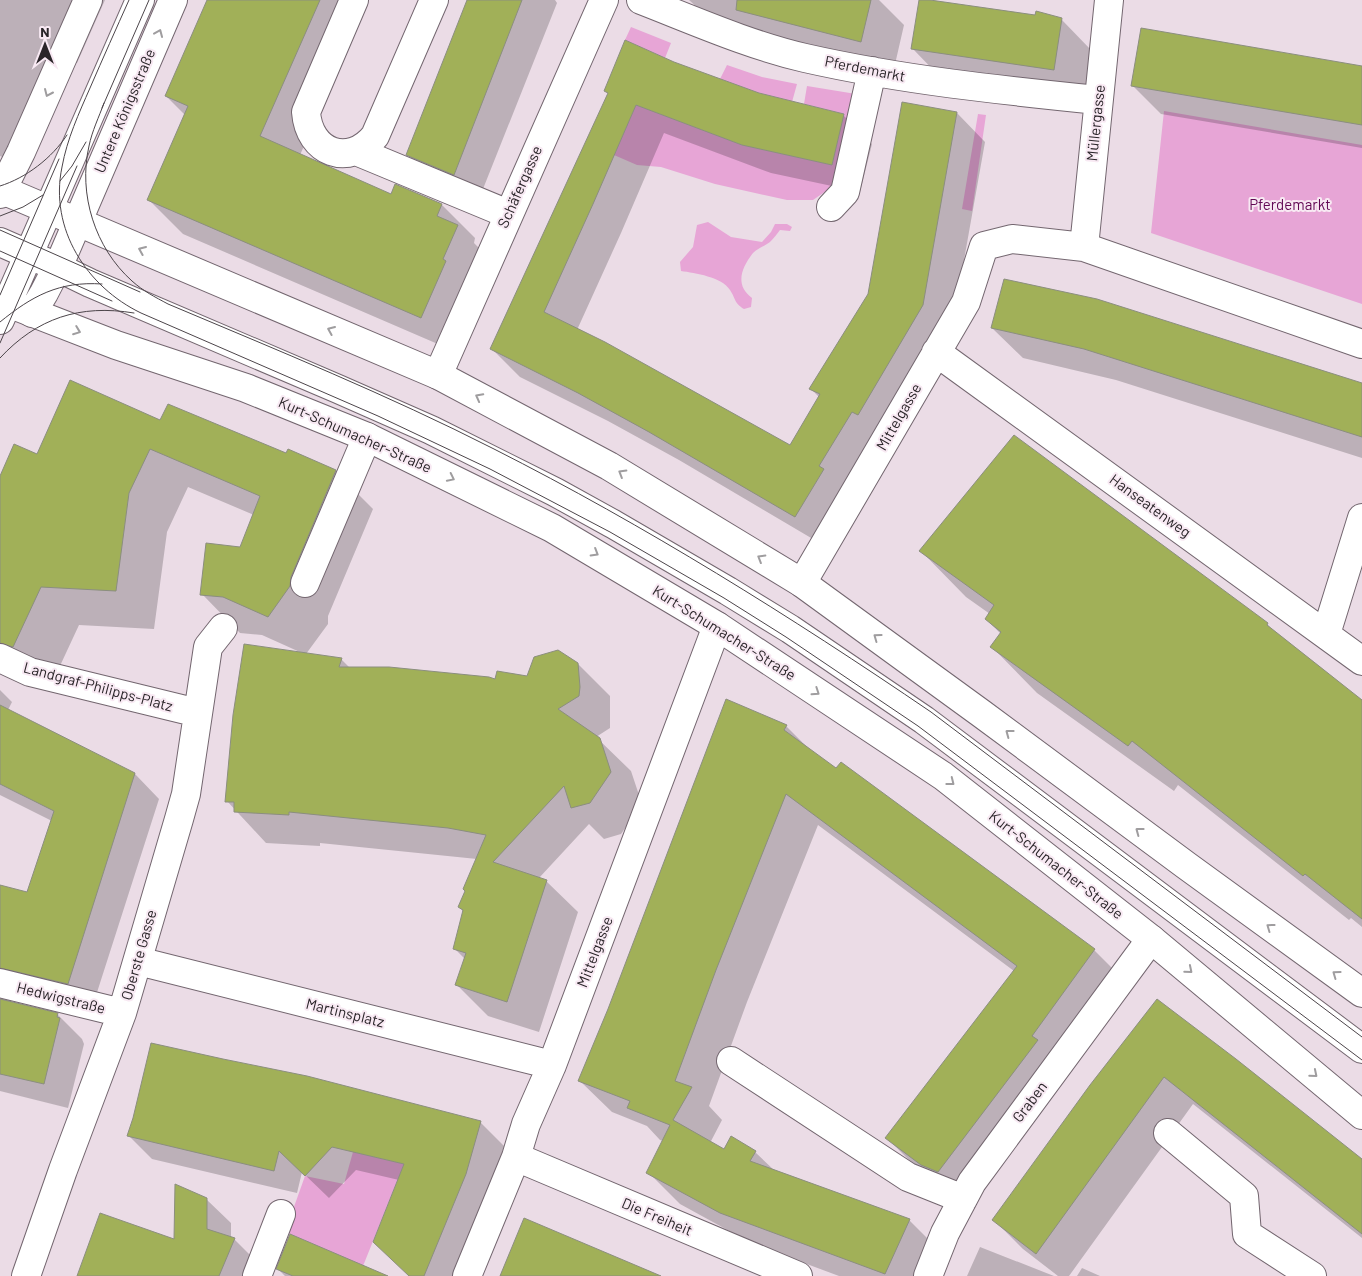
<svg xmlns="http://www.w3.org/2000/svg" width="1362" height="1276" viewBox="0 0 1362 1276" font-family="Barlow,sans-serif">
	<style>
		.green { fill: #e7a5d6 }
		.shadow { fill: #0003 }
		.building { fill: #a1b058; stroke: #8b8e7f }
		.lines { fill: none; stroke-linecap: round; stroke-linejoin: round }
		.minor-casing { stroke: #73666f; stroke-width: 30 }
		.major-casing { stroke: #73666f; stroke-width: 30 }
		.minor { stroke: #fff; stroke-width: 28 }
		.major { stroke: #fff; stroke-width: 28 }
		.tram { stroke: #4c454a; stroke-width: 1 }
		.oneway { stroke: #9f9d9f }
		.labels { text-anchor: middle; stroke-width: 4; stroke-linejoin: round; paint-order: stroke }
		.street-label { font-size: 15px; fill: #2a2529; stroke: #f8e9f3 }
		.park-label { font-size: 15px; fill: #620754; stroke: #f8e9f3 }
	</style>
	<rect width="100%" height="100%" fill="#ebdce6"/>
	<path class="green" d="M631,27L671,43L665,58L625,40Z
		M727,65L762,77L797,84L792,102L759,93L720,79Z
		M807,86L856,94L836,181L829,189L813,200H787L715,184L661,167L637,165L614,155L636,105L742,145L832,165L844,114L804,104Z
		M1164,111L1362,145V304L1151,233Z
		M978,114L986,115L972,211L962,209Z
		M708,222L731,237L762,242L771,232L775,224H787L792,227L790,231L780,230C777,234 774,238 770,242C765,246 758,248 753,253C742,267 734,285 752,298L751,307L744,309C734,303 736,299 730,290C722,277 695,273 681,271L680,262L693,247L697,225Z
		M353,1152L404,1164L359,1276H302L315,1245L285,1232L305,1176L344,1184Z"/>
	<path class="shadow" d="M0,0H105L77,63L53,53L7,159L0,156Z
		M208,0H368L300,155L391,195L442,205L475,238L474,243L491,260L454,351L183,234L149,200L185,115L166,96Z
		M469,0H555L557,3L479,199L433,180L407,154Z
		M689,0H879L904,25L893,73L782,44L701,11Z
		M920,0L1061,19L1092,51L1085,101L943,80L912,48Z
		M674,63L758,94L843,115L872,144L860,192L771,173L664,133L621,233L577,330L791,446L819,397L811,389L869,294L903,103L957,113L985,142L951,333L823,545L679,460L608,421L520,377L492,349L609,94L605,91Z
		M1362,67V148L1161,114L1132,85Z
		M992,328L1362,384V458L1116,380L1023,358Z
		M161,422L287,454L335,471L373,509L328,616V624L306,654L341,659L351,669L496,681L527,677L578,664L610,696V728L596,737L631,771L642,804L621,834L604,839L589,824L539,878L546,881L578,912L539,1032L488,1016L457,985L465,959L454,948L464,912L459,907L466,891L477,859L320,843V846L266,843L227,801L302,653L262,635L240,633L202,594L241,549L254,515L188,487L167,532L154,629L79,625L59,668L0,665V479L38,455Z
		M921,551L1267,624L1278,636L1362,702V927L1351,918L1349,920L1178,785L1174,791L1037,693L992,647L1001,634L986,619L990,614L966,597Z
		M0,690L12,702L8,710L135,774L159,799L92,1008L13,997L10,1003L58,1015L82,1039L84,1044L68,1108L0,1091V887L28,894L52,821L0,795Z
		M786,726L813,753L1094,950L1126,982L970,1203L919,1170L887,1138L1014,971L818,825L747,1002L709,1106L722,1120L710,1143L724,1151L755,1152L776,1172L909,1220L941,1252L930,1276H839L753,1244L680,1204L648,1172L664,1141L660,1140L647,1126L612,1112L580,1081Z
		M1157,1001L1362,1160V1238L1193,1104L1069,1276H1058L1023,1249L994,1220Z
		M307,1077L481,1123L504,1146L488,1198L457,1276H409L399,1180L356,1170L329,1198L302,1172L297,1193L152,1159L129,1136Z
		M206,1199L231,1223V1238L234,1239L258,1263L253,1276H78L175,1241Z
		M980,1247L1054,1276H967Z
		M1082,1268L1100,1276H1077Z
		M278,1269L384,1276H285Z"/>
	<path class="building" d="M207,0H320L260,136L391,194L395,184L442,204L437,216L458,225L443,259L446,261L421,318L147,200L188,106L165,96Z
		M467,0H522L454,175L406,155Z
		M737,0H871L861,42L736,10Z
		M919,0H930L1035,15L1036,11L1062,18L1054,70L911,49Z
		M1141,28L1362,66V125L1131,86Z
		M625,40L674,62L759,93L844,114L832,165L742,145L636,105L593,204L544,312L605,342L790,445L820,394L809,389L868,294L902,102L957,112L923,305L858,415L852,412L819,466L824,469L795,517L649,432L578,393L490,349L608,93L604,91Z
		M1004,279L1097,299L1362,383V437L1084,349L991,328Z
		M70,380L160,420L168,404L286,453L288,449L336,470L291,577L290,586L268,617L223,597L200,595L206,543L240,547L260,496L150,449L129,493L116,591L41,587L13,647L0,643V476L14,444L37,454Z
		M1014,435L1268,623L1267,625L1362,700V919L1305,874L1303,876L1132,741L1128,746L990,647L1001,632L985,619L994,605L919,551Z
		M244,644L342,658L339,667H389L489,677L495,679L497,671L527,676L534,657L558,650L578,663L580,687L579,696L558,709L600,738L611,772L590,803L571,808L564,786L493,862L547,880L507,1002L455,985L466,953L453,949L463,910L458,907L465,891L463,889L486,835L448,828L289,812V815L234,812V802H225L233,715Z
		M726,699L787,725L784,730L836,768L841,762L1095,949L1032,1036L1038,1040L938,1172L921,1165L885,1138L1017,966L786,794L716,970L675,1081L692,1087L673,1120L724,1149L731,1136L756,1151L750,1161L910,1219L885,1274L720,1213L646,1173L670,1125L627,1108L630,1101L578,1081L608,1009Z
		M0,705L135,773L68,984L0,968V885L27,892L54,811L0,784Z
		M0,999L58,1013L57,1017L60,1018L44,1084L0,1074Z
		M1157,999L1236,1059L1362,1159V1234L1164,1077L1036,1254L992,1220L1090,1085Z
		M151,1043L223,1059L307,1076L481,1121L466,1174L424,1276H409L373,1242L404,1164L332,1147L305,1176L279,1151L274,1171L127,1136L133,1118Z
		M175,1184L207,1198V1229L235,1238L219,1276H77L100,1213L174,1239Z
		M524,1218L661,1276H500Z
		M290,1234L388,1276H293L276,1269Z"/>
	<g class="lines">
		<defs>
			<path id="minor" d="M354,0L306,112C309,153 349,168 375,136L434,0
				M641,0C695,21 749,45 805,58C902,80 1000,90 1098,100
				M356,151L508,214
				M0,194L21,152L88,0
				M831,207L845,192L872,71
				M0,242L57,267L90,283L338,389L431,430L555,492L613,524L728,591L790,629L924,720L1362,1049
				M1084,247L1109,0
				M32,313L44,293L62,258L173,0
				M0,320L140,0
				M936,352L1362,661
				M438,375L604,0
				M305,583L367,437
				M802,583L966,302L984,246L1012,239L1084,247L1362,344
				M1326,634L1362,518
				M0,658L30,672L198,713
				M138,961L552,1065
				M0,983L122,1013
				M731,1061L908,1177L963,1199
				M1168,1133L1244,1196L1247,1234L1312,1276
				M516,1157L798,1276
				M26,1276L63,1170L122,1013L179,819L186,794L208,647L223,628
				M257,1276L281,1214
				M467,1276L516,1157L526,1124L552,1065L717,626
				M928,1276L945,1233L972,1182L1151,939"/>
			<path id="major" d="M0,189L438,375L609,466L802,583L982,714L1187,866L1362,993
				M0,300L116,345L246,388L367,437L552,528L717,626L943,776L1151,939L1362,1115"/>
		</defs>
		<use href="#minor" class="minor-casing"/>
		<use href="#major" class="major-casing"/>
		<use href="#minor" class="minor"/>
		<use href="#major" class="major"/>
		<path class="tram" d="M129,0C116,29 103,58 90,88C79,113 67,139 62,167C49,229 87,287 141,313L378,416L490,469L610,532L724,598L786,637L918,726L1362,1060
			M104,103C99,117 92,131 89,146C78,194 95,248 132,281C143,291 155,297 168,304C277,350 388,395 494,449C646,526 790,616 931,712L1362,1037
			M102,108L149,0
			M60,181L72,166L86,142
			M0,186C26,178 52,158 67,135
			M0,216L23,207L43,195
			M0,230L140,292
			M0,251L112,301
			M0,295L59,159
			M0,322C32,296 59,281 102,284
			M0,343L77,166
			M0,358C37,318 80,304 134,313"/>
	</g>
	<defs><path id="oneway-chevron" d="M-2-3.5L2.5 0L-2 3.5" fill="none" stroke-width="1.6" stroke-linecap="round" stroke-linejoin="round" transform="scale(1.25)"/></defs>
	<g class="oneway">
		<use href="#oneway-chevron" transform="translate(159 33) rotate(-67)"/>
		<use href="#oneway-chevron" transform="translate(48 93) rotate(114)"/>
		<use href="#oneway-chevron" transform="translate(142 250) rotate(-157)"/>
		<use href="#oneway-chevron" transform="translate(331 330) rotate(-157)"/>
		<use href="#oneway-chevron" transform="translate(77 331) rotate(21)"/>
		<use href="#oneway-chevron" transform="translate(479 397) rotate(-152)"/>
		<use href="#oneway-chevron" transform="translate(622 473) rotate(-149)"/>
		<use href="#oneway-chevron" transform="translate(451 478) rotate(26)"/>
		<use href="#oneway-chevron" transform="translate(595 553) rotate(31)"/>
		<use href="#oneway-chevron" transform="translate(761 558) rotate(-149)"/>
		<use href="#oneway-chevron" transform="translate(877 637) rotate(-144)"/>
		<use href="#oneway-chevron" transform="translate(816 692) rotate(34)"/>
		<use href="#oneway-chevron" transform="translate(1009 733) rotate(-143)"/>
		<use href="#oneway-chevron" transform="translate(951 782) rotate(38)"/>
		<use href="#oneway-chevron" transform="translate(1139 831) rotate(-143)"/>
		<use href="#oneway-chevron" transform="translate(1270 927) rotate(-144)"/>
		<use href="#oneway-chevron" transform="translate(1189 970) rotate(40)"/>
		<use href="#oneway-chevron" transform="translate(1336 974) rotate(-144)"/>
		<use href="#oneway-chevron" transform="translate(1314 1074) rotate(40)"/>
	</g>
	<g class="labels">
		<g class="street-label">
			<text transform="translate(865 69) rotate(11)" y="5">Pferdemarkt</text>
			<text transform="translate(125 111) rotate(-67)" y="5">Untere Königsstraße</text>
			<text transform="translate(1096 123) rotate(-84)" y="5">Müllergasse</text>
			<text transform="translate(520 187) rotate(-66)" y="5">Schäfergasse</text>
			<text transform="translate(899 417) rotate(-60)" y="5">Mittelgasse</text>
			<text transform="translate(355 435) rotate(24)" y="5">Kurt-Schumacher-Straße</text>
			<text transform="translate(1150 506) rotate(36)" y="5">Hanseatenweg</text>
			<text transform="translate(724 633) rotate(32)" y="5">Kurt-Schumacher-Straße</text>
			<text transform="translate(98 687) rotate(15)" y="5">Landgraf-Philipps-Platz</text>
			<text transform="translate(1056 865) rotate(38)" y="5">Kurt-Schumacher-Straße</text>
			<text transform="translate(595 952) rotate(-69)" y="5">Mittelgasse</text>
			<text transform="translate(139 955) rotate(-74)" y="5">Oberste Gasse</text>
			<text transform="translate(61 998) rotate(14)" y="5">Hedwigstraße</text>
			<text transform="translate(345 1013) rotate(14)" y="5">Martinsplatz</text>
			<text transform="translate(1030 1102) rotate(-53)" y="5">Graben</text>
			<text transform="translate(657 1217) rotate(23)" y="5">Die Freiheit</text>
		</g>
		<g class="park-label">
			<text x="1290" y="210">Pferdemarkt</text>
		</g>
	</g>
	<g transform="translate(45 45)" stroke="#f8e9f3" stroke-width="4" paint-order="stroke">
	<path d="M0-4L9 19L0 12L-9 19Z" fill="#2a2529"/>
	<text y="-8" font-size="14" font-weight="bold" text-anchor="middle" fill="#2a2529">N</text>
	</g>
</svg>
